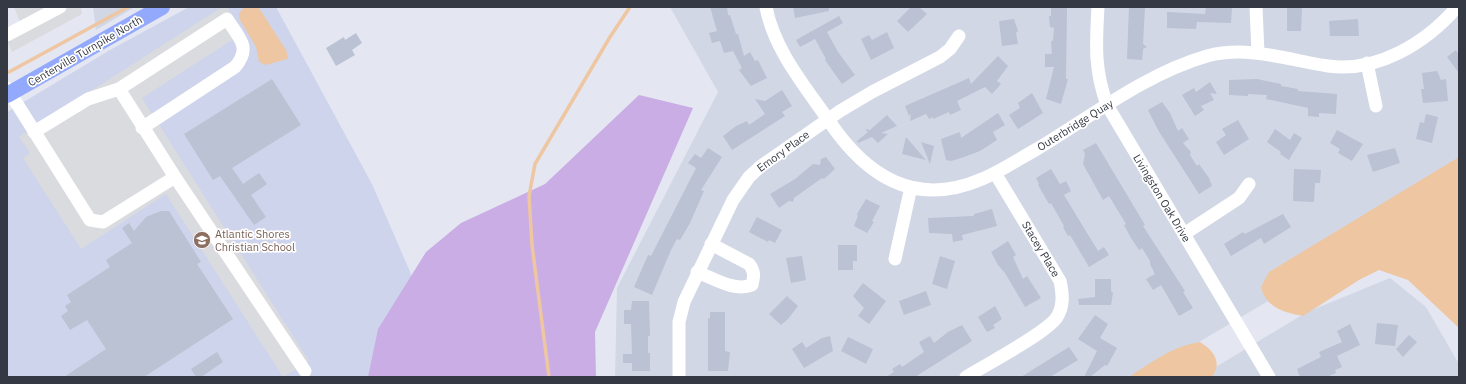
<svg xmlns="http://www.w3.org/2000/svg" width="1466" height="384" viewBox="0 0 1466 384" font-family="'IBM Plex Sans',sans-serif">
	<style>
		.residential { fill: #d2d7e5 }
		.education { fill: #ced4eb }
		.green { fill: #caade5 }
		.parking { fill: #d9dbdf }
		.water { fill: #eec6a1 }
		.lines { fill: none; stroke-linecap: round; stroke-linejoin: round }
		.stream { stroke: #eec6a1; stroke-width: 3.5 }
		.building { fill: #bac2d3 }
		.minor { stroke: #fff; stroke-width: 13 }
		.major { stroke: #93a9fc; stroke-width: 16 }
		.labels { text-anchor: middle; stroke-width: 3.5; stroke-linejoin: round; paint-order: stroke }
		.street-label { font-size: 11px; fill: #343943; stroke: #fff }
		.education-label { font-size: 11px; fill: #785e54; stroke: #fff; text-anchor: start }
	</style>
	<rect width="100%" height="100%" fill="#e4e7f2"/>
	<path class="residential" d="M93,7H135L96,30Z
		M670,7H1459V188L1140,377H615L617,288L718,92Z
		M1390,278L1426,307L1459,364V377H1199L1307,312Z"/>
	<path class="education" d="M189,7H276L372,184L421,297L405,377H7V112L110,50Z"/>
	<path class="green" d="M639,95L693,108L595,332L596,377H368L378,329L426,252L461,223L545,184Z"/>
	<path class="parking" d="M14,7H81L82,14L12,52L7,41L20,22Z
		M222,7H227L243,33L142,98L309,361L283,377L166,194L81,249L23,158L30,153L19,137Z"/>
	<path class="water" d="M244,7L259,8L286,50L288,57L287,59L266,65L259,62L256,47L240,20L239,14Z
		M1459,157V328L1408,280L1379,270L1359,280L1303,316C1285,313 1266,308 1261,287L1269,272Z
		M1200,342C1213,350 1223,362 1212,377H1129C1152,362 1173,346 1200,342Z"/>
	<g class="lines">
		<path class="stream" d="M9,72L128,7
			M549,377L532,245L529,196L535,164L610,37L630,7"/>
	</g>
	<path class="building" d="M710,7H727L728,15H730L736,34H738L744,56L750,52L755,61L758,60L767,78L751,86L739,70L742,68L733,51L724,53L720,41L712,43L709,33L717,31Z
		M793,7H829V11L795,18Z
		M911,7H919L927,14L908,32L897,21Z
		M1051,7H1067L1066,79H1068L1061,104L1046,99L1054,67H1045V54H1052L1051,42L1053,40L1054,28L1050,27L1049,16H1051Z
		M1129,7H1145L1143,44L1147,47L1143,49L1142,60L1127,59Z
		M1206,7L1232,8L1231,23L1197,22L1196,29L1167,28V12L1205,14Z
		M1287,7H1302L1301,31H1287Z
		M839,16L843,23L827,32L838,52L855,75L842,84L825,60L826,59L815,39L800,47L796,40Z
		M1014,19L1018,31L1016,33L1018,44L1002,46L999,21Z
		M1358,19L1359,36H1330L1329,21Z
		M887,32L894,48L871,60L861,39L869,35L872,40Z
		M356,33L362,43L352,50L355,55L336,66L326,48L344,37L345,40Z
		M1456,50L1459,55V73L1447,57Z
		M998,56L1008,66L997,81L1001,84L992,94L985,87L957,101L961,110L950,115L949,112L933,119V117L929,119L926,114L910,121L911,114L909,116L905,106L969,78L971,84Z
		M1437,71L1441,80L1446,79L1448,101L1423,103L1421,89H1424L1422,73Z
		M272,79L301,125L232,168L243,184L259,173L267,184L251,195L266,217L254,225L220,176L213,180L184,134Z
		M1257,79L1281,84V86L1298,89V91L1337,94L1336,114L1319,113V117L1308,116V108L1266,99L1267,95L1248,94V96L1229,95V80Z
		M1210,82L1217,94L1210,93L1214,100L1201,106L1204,110L1195,116L1182,95L1194,88L1196,92Z
		M782,90L792,106L782,112L785,116L732,150L723,136L736,126L747,121L749,125L765,114L755,99L765,101Z
		M1032,93L1043,113L1018,129L1009,115L1020,108L1018,103Z
		M1162,102L1170,113L1178,131L1182,128L1189,139L1183,143L1191,152L1190,155L1197,166L1199,164L1209,178L1212,186L1199,194L1158,130L1148,110Z
		M998,113L1005,125L993,132L997,140L980,151L964,157L951,161L946,160L941,139L960,132L961,138Z
		M1426,114L1438,117L1432,143L1416,139L1420,122L1424,123Z
		M887,115L897,126L881,133L888,134L878,143L872,137L858,143L857,141L868,132L865,129L870,130Z
		M1238,120L1249,139L1224,155L1216,142L1226,135L1222,129Z
		M1275,129L1290,140L1294,133L1302,138L1289,160L1280,154L1281,152L1267,142Z
		M1337,130L1363,144L1352,161L1338,153L1340,149L1330,143Z
		M906,137L926,160L902,154Z
		M921,142L934,146L930,164Z
		M1096,143L1145,225L1143,226L1185,291L1183,292L1193,308L1179,316L1161,285L1153,290L1146,279L1155,274L1150,264V261L1142,248L1139,250L1131,238L1124,225L1126,224L1109,196L1103,200L1083,164L1085,154L1083,150Z
		M708,148L722,157L701,190L704,191L690,223L680,240L677,239L671,250L652,295L634,287L648,255L651,256L696,168L688,163L695,154L701,158Z
		M1395,148L1400,163L1373,172L1367,155Z
		M826,157L835,169L824,179L822,178L794,198L793,202L789,201L779,208L770,194L795,179L813,164L820,165L821,159Z
		M1051,169L1060,184L1066,181L1071,191L1064,195L1098,251L1104,247L1109,255L1089,267L1070,235L1068,236L1063,227L1064,226L1051,203L1049,204L1038,185L1039,184L1036,178Z
		M1294,169L1321,170L1320,183H1315L1314,202L1293,201Z
		M866,199L880,206L872,221L874,222L867,233L854,226L858,216L857,214Z
		M992,209L997,226L962,235L963,240L953,242L952,234L929,233L928,218L974,216V214Z
		M161,211H169L201,262L197,264L233,319L144,377H64L106,349L87,320L70,330L61,316L68,311L65,306L71,302L67,295L110,267L106,260L132,243L122,228L129,223L134,231L146,217Z
		M1283,214L1291,227L1264,244L1261,238L1231,256L1224,244L1243,232L1245,234Z
		M757,217L782,230L775,243L769,240L768,242L749,232Z
		M1008,241L1016,255L1013,257L1023,279L1027,276L1041,298L1025,307L1005,273L998,265L991,252Z
		M838,245H857V261H853V270H838Z
		M802,256L806,280L791,283L786,258Z
		M940,256L955,261L947,289L932,284Z
		M1095,279H1111V291L1113,293L1111,305H1079L1078,299L1095,297Z
		M863,283L886,301L869,324L858,316L864,308L853,296Z
		M926,291L931,305L904,315L899,301Z
		M787,296L798,306L788,319L781,325L769,314Z
		M632,301H649L650,336H648V353H650V371H632V363H623V354H632L631,324H624V310H631Z
		M995,306L1002,319L993,325L995,328L987,332L978,317Z
		M710,312H725V351L730,352L728,371H708V318H710Z
		M1095,315L1108,324L1100,338L1117,348L1107,366L1105,365L1090,377H1084L1097,351L1078,339Z
		M1377,323L1398,325L1395,346L1375,344Z
		M1350,324L1360,345L1337,356L1342,367L1335,370L1336,373L1326,377H1300L1297,369L1321,357L1319,352L1342,342L1337,331Z
		M962,325L972,341L915,377H886L894,372L892,369L900,364L902,367L924,352L919,342L930,336L934,343L948,332Z
		M1409,335L1417,342L1403,357L1396,349Z
		M830,336L833,351L804,368L792,349L802,342L806,348L822,338Z
		M848,337L873,349L866,364L841,351Z
		M1069,347L1078,360L1050,377H1021Z
		M217,352L223,362L201,377H196L191,369Z"/>
	<g class="lines">
		<path class="minor" d="M766,7C774,50 805,86 829,121C866,176 915,208 982,179C1001,171 1019,159 1037,149C1092,116 1145,74 1207,56C1249,45 1287,60 1328,66C1377,73 1426,43 1457,7
			M1098,7C1096,44 1094,69 1107,105L1269,377
			M1256,7L1258,53
			M7,35L60,7
			M1367,63L1376,106
			M7,88L90,220L103,222L175,177L305,371
			M142,128L235,67C252,47 239,38 227,19L119,89L175,177
			M34,132L88,99L119,89
			M1184,234L1239,198L1249,184
			M895,259L911,187
			M697,272C713,278 734,292 752,285C754,277 755,271 749,264L711,244
			M679,377V322L684,302L733,200L749,177L761,166L840,111L872,92L940,57L950,49L959,36
			M966,377C985,365 1047,333 1057,317C1064,306 1063,294 1060,281L995,173"/>
		<path class="major" d="M7,95L162,7"/>
	</g>
	<defs>
		<symbol id="school-disc" viewBox="-11 -11 22 22"><circle r="9.5" fill="#8d6e63" stroke="#fff"/><path d="M0-5L7-2L0 1L-7-2ZM-4 1L0 2.5L4 1V4Q0 6-4 4Z" fill="#fff"/></symbol>
	</defs>
	<g fill-rule="evenodd">
		<use href="#school-disc" x="192" y="230" width="20" height="20"/>
	</g>
	<g class="labels">
		<g class="street-label">
			<text transform="translate(85 51) rotate(-30)" y="4">Centerville Turnpike North</text>
			<text transform="translate(1075 125) rotate(-32)" y="4">Outerbridge Quay</text>
			<text transform="translate(783 151) rotate(-36)" y="4">Emory Place</text>
			<text transform="translate(1162 198) rotate(59)" y="4">Livingston Oak Drive</text>
			<text transform="translate(1041 249) rotate(59)" y="4">Stacey Place</text>
		</g>
		<g class="education-label">
			<text x="215" y="238">Atlantic Shores<tspan x="215" dy="13">Christian School</tspan></text>
		</g>
	</g>
	<rect width="1466" height="384" fill="none" stroke="#343943" stroke-width="16"/>
</svg>
